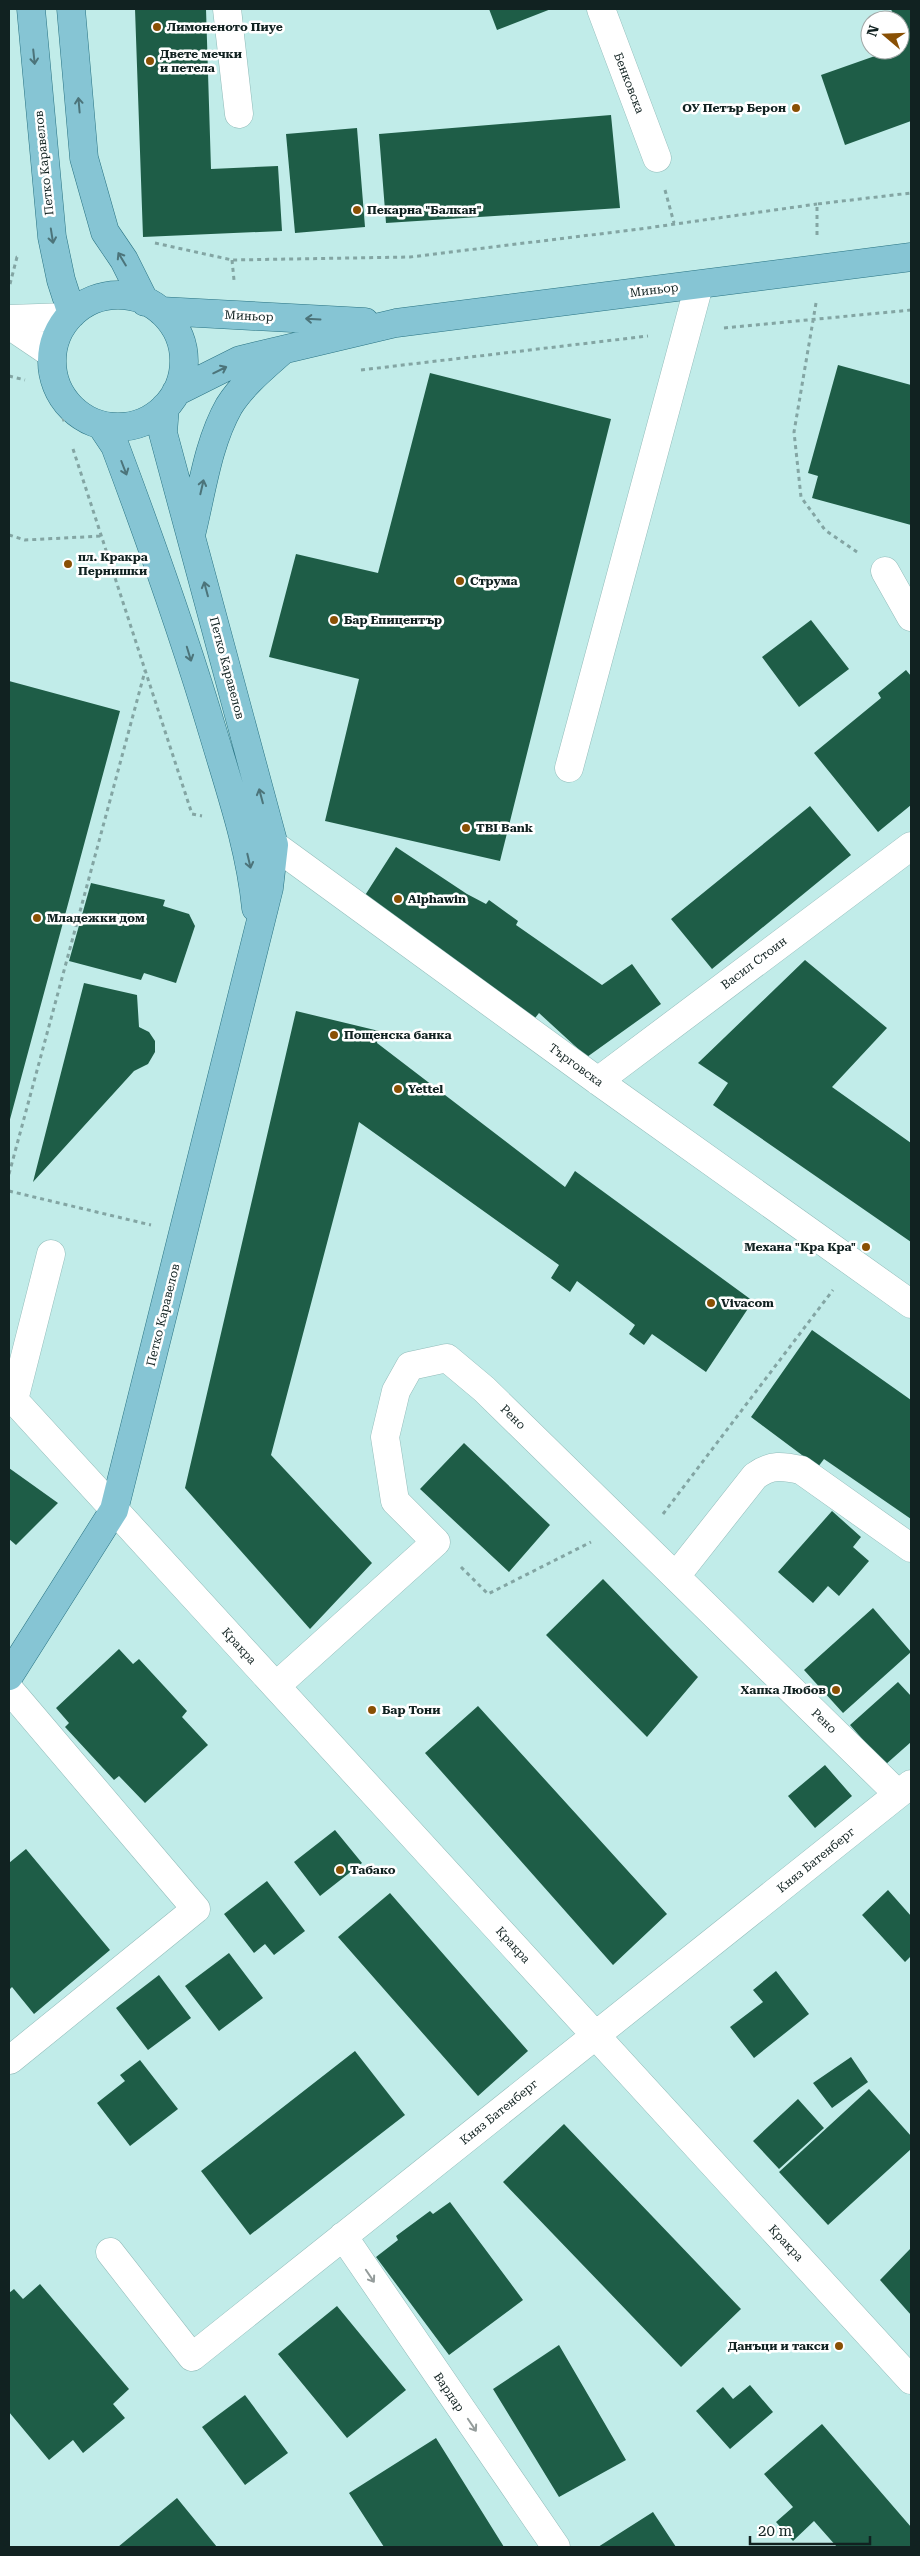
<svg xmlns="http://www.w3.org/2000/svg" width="920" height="2556" viewBox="0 0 920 2556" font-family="'Roboto Serif',serif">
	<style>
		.building { fill: #1e5d47 }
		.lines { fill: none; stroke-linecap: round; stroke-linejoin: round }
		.minor-casing { stroke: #92bcba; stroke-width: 29 }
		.major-casing { stroke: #297383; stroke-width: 29 }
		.path { stroke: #83a5a3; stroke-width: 3; stroke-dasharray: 4 4; stroke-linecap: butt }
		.minor { stroke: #fff; stroke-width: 28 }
		.major { stroke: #86c5d4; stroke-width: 28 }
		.oneway { stroke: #4c747a }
		.oneway2 { stroke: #949c9b }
		.poi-dot { fill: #895004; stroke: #fff; stroke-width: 2 }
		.labels { text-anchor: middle; stroke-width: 5; stroke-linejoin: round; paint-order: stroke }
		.poi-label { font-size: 12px; font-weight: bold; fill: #112221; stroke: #fff; text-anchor: start }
		.street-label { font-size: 12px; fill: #112221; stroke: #fff }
	</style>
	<rect width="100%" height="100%" fill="#c1ece9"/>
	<path class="building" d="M135,9H206L211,169L278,166L282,231L143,237Z
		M489,9H551L497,30Z
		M891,9H911V121L845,145L821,75L892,50H900V47L904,46L900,34V20H895Z
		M611,115L620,208L386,223L379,134Z
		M357,128L365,227L295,233L286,134Z
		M838,365L911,385V525L812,498L818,476L808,473Z
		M430,373L611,419L500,861L325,821L359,679L269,657L296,554L378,573Z
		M811,620L849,669L799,707L762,657Z
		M906,670L911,676V805L878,832L814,753L881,698L878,693Z
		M9,681L120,711L9,1123Z
		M810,806L851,855L712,969L671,919Z
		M396,847L467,894L486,904L489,900L518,921L516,925L602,985L632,964L661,1004L587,1057L539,1013L532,1022L362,900Z
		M91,883L165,900L163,906L189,914L195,926L176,983L144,973L141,980L69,961Z
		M805,960L887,1028L832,1087L911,1143V1242L713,1105L728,1083L698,1063Z
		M84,983L137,995L139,1027L149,1032L155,1041V1052L148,1064L134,1071L33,1182Z
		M296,1011L379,1031L377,1043L565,1187L575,1171L753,1301L706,1372L652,1334L644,1345L629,1334L635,1325L577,1281L570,1292L551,1278L559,1265L359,1122L271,1455L372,1563L310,1629L185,1488Z
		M812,1330L911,1400V1519L824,1459L818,1467L751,1417Z
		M464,1443L550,1525L509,1572L420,1489Z
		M9,1468L58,1503L16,1545L9,1539Z
		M832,1511L861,1537L853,1547L869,1561L839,1596L828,1586L813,1603L778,1572Z
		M603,1579L698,1677L647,1737L546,1635Z
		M873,1608L911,1652L843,1713L804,1670Z
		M119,1649L133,1664L139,1659L187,1711L182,1717L208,1745L145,1803L119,1776L114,1780L65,1727L69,1723L56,1708Z
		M898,1682L911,1696V1742L885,1765L850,1725Z
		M478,1706L667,1914L613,1965L425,1753Z
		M825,1765L852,1796L815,1828L788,1796Z
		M335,1830L362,1863L320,1896L294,1862Z
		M26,1849L110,1950L34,2014L12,1987L9,1990V1863Z
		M267,1881L305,1931L274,1955L265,1944L254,1953L224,1914Z
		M888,1890L911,1916V1956L905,1962L862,1915Z
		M390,1893L528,2051L478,2096L338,1937Z
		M229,1953L263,1998L219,2031L185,1986Z
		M776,1971L809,2014L754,2058L730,2027L763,2002L753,1990Z
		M159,1975L191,2018L148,2050L116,2008Z
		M355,2051L405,2115L250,2235L201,2171Z
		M851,2057L868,2082L832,2108L813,2083Z
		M140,2060L178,2109L130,2146L97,2103L125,2081L120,2075Z
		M869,2089L911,2136V2149L828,2225L779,2172Z
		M798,2099L824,2128L779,2169L753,2141Z
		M564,2124L741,2309L681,2367L503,2182Z
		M450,2202L523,2300L449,2355L376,2257L398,2240L396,2236L430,2211L433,2214Z
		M911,2248V2315L880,2280Z
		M40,2284L129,2389L113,2404L125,2418L83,2453L73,2440L49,2460L9,2412V2293L14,2289L23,2299Z
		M337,2306L406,2390L347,2438L278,2354Z
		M559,2345L626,2460L559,2497L493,2389Z
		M750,2385L773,2412L730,2449L696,2411L723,2387L733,2399Z
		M245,2395L288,2453L245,2485L202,2427Z
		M822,2424L911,2527V2547H837L814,2521L793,2541L776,2522L793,2507L764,2474Z
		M436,2438L504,2547H384L349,2493Z
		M177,2498L217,2547H118Z
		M653,2512L676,2547H598Z"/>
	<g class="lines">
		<defs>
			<path id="minor" d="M227,9L239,114
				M601,9L657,158
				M9,319L68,317
				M9,325L52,354
				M885,571L911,617
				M569,768L699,285
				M256,835L274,845L598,1081L911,1304
				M598,1081L911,846
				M51,1254L14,1400L911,2380
				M676,1576L755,1476C771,1464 783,1466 801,1470L911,1548
				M276,1686L436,1542L395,1501L385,1437L396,1391L410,1366L447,1358L484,1389L898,1794
				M9,1689L196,1909L10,2060
				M343,2236L556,2547
				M110,2252L192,2357L911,1784"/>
			<path id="major" d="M31,9L52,237L61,280L72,314
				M71,9L84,158L105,232L124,260L145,302
				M52 361a66 66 0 1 1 132 0a66 66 0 1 1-132 0Z
				M161,311L365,322
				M176,392L240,360L396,323L911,257
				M101,425L115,446C151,542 185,638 214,736C231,793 250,848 256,908
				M192,531C202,490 208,443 229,406C242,385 264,367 282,351
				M9,1676L114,1510L269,888L274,845L163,433L165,407"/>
		</defs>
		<use href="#minor" class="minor-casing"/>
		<use href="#major" class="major-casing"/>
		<path class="path" d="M665,190L674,223
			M817,235V204L911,193
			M155,243L232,260L410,257L640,229L817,204
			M232,260L234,280
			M10,284L17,257L20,256
			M816,303L794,432L801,497L825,530L857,552
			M724,328L911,310
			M361,370L648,336
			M9,376L25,380
			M53,387L65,424
			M73,449L192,814L202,816
			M9,535L25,540L102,536
			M9,1174L145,671
			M9,1191L151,1225
			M663,1514L833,1290
			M461,1567L488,1594L591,1542"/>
		<use href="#minor" class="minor"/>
		<use href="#major" class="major"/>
	</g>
	<defs><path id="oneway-shaft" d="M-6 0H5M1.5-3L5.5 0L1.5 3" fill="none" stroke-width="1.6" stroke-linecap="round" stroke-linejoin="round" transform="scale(1.25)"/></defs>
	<g class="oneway">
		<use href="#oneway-shaft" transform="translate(34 57) rotate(84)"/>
		<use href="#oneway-shaft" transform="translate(79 105) rotate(-95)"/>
		<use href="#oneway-shaft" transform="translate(52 236) rotate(81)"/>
		<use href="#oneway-shaft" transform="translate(122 259) rotate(-121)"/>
		<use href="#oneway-shaft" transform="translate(313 319) rotate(-177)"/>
		<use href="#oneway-shaft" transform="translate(220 370) rotate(-26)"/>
		<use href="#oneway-shaft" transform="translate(124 468) rotate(69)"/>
		<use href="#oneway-shaft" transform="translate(202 487) rotate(-77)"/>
		<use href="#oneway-shaft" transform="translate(206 589) rotate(-105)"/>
		<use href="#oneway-shaft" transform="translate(189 654) rotate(73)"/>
		<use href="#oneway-shaft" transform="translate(261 796) rotate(-105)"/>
		<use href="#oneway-shaft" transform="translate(249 861) rotate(77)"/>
	</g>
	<g class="oneway2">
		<use href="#oneway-shaft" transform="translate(370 2276) rotate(56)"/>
		<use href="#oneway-shaft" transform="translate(472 2425) rotate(56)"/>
	</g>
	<g class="poi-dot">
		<circle cx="157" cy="27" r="5"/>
		<circle cx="150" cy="61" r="5"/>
		<circle cx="796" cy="108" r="5"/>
		<circle cx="357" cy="210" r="5"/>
		<circle cx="68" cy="564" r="5"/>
		<circle cx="460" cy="581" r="5"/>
		<circle cx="334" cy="620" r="5"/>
		<circle cx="466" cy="828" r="5"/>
		<circle cx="398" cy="899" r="5"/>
		<circle cx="37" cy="918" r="5"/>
		<circle cx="334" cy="1035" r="5"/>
		<circle cx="398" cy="1089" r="5"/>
		<circle cx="866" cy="1247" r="5"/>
		<circle cx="711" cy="1303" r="5"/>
		<circle cx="836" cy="1690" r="5"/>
		<circle cx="372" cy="1710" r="5"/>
		<circle cx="340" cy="1870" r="5"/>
		<circle cx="839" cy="2346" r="5"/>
	</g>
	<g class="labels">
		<g class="poi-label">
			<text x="167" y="31">Лимоненото Пиуе</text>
			<text x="160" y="58">Двете мечки<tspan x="160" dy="14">и петела</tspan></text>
			<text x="786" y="112" text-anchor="end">ОУ Петър Берон</text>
			<text x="367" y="214">Пекарна "Балкан"</text>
			<text x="78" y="561">пл. Кракра<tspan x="78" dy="14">Пернишки</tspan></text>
			<text x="470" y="585">Струма</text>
			<text x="344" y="624">Бар Епицентър</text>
			<text x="476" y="832">TBI Bank</text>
			<text x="408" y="903">Alphawin</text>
			<text x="47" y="922">Младежки дом</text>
			<text x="344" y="1039">Пощенска банка</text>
			<text x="408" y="1093">Yettel</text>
			<text x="856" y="1251" text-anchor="end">Механа "Кра Кра"</text>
			<text x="721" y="1307">Vivacom</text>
			<text x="826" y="1694" text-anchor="end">Хапка Любов</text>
			<text x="382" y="1714">Бар Тони</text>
			<text x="350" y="1874">Табако</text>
			<text x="829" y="2350" text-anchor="end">Данъци и такси</text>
		</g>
		<g class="street-label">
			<text transform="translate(629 83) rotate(69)" y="4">Бенковска</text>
			<text transform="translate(44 163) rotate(-96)" y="4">Петко Каравелов</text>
			<text transform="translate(654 290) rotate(-7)" y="4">Миньор</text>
			<text transform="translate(249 316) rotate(3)" y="4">Миньор</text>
			<text transform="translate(227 668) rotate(75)" y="4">Петко Каравелов</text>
			<text transform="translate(754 963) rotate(-37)" y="4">Васил Стоин</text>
			<text transform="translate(576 1065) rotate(36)" y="4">Търговска</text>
			<text transform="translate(163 1315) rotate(-76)" y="4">Петко Каравелов</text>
			<text transform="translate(513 1417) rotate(44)" y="4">Рено</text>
			<text transform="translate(239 1646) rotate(48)" y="4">Кракра</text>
			<text transform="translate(824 1721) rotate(44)" y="4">Рено</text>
			<text transform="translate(816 1860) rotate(-39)" y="4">Княз Батенберг</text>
			<text transform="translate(513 1945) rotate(48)" y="4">Кракра</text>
			<text transform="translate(499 2112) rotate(-39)" y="4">Княз Батенберг</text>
			<text transform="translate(786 2243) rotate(47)" y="4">Кракра</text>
			<text transform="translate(449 2392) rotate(56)" y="4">Вардар</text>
		</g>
	</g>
	<rect width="920" height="2556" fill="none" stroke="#112221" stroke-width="20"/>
	<g transform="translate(885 35) rotate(289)"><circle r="24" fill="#ffffff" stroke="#a0a7a6"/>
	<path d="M0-4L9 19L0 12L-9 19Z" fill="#895004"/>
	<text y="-8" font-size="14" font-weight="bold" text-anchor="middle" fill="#112221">N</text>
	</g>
	<path d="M750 2536v8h120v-8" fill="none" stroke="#112221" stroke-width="2.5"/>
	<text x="758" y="2536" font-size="15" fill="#112221" stroke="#ffffff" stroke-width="4" paint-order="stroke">20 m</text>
</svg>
